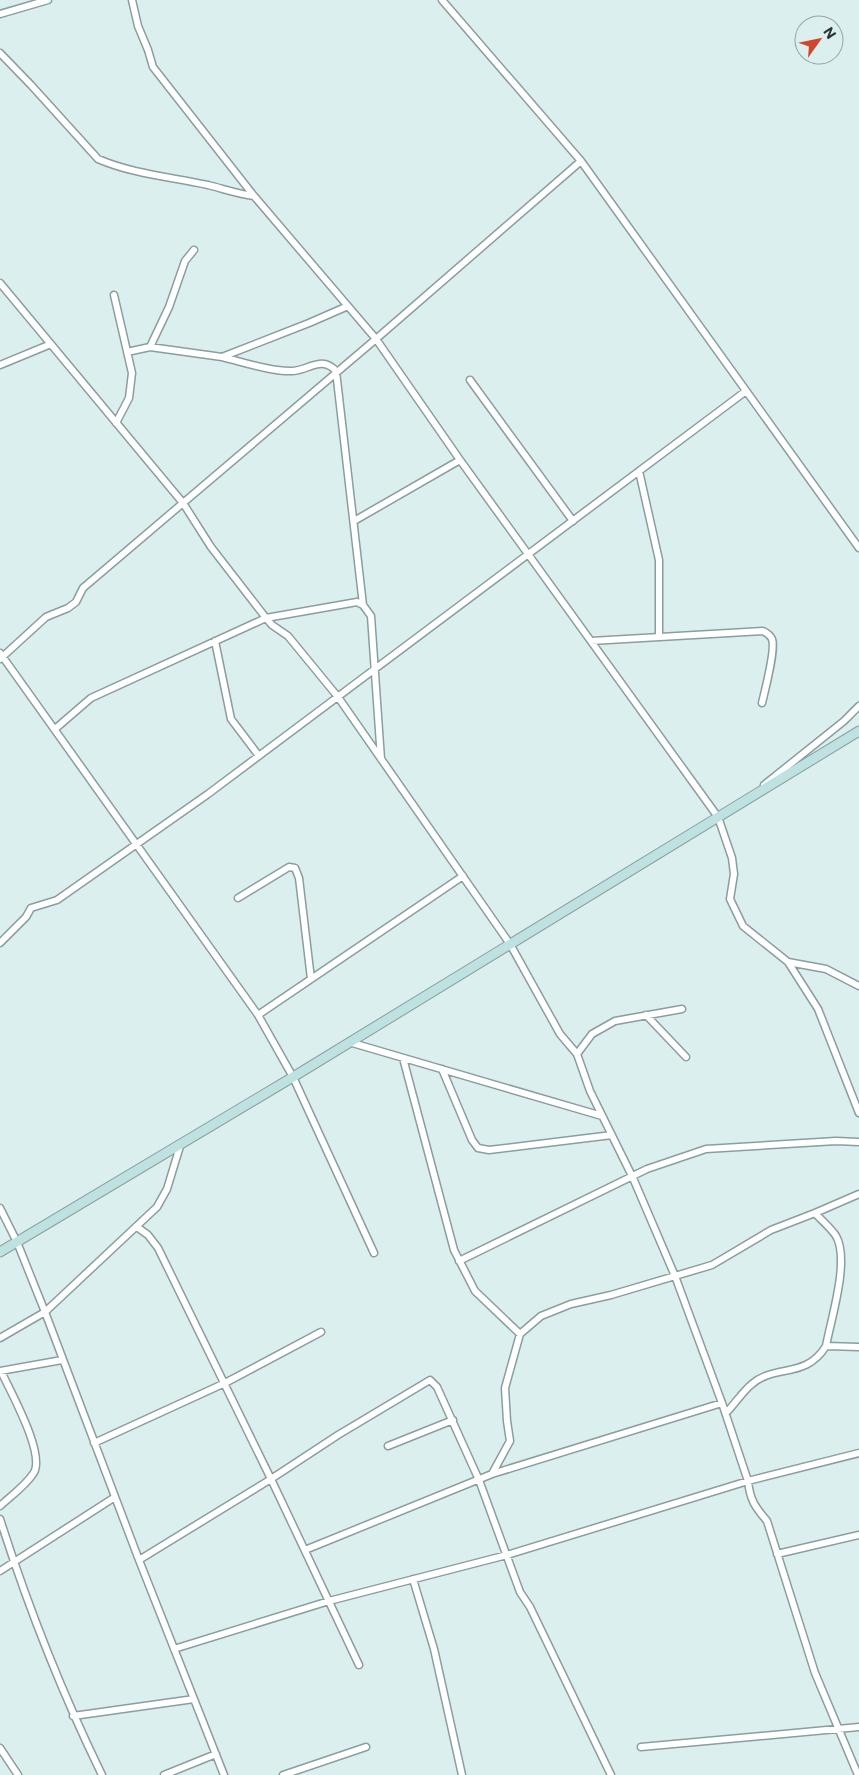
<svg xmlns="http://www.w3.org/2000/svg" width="859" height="1775" viewBox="0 0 859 1775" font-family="Commissioner,sans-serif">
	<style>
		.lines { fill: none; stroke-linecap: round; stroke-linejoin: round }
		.street-casing { stroke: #8b9e9e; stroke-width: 9 }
		.secondary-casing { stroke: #8b9e9e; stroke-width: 11 }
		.street { stroke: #fff; stroke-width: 6 }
		.secondary { stroke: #bee1e1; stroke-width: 9 }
	</style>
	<rect width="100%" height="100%" fill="#dbefef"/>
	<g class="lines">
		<defs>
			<path id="street" d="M132,0L138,26L148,50L153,67L254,196L376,339L460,460L718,817L732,858L734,874L730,899L743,926L788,962L818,1009L859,1113
				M442,0L581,161L859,548
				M0,14L48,0
				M0,53L31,85L98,159C133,174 171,177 208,185C224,189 238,194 254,196
				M0,283L183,503L211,547L266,618L272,625L288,636L338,697L510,944L560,1034L577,1054L590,1091L633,1178L675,1276L722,1403L748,1481C750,1500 755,1507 767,1521L815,1673L858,1775
				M114,295L132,373L129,398L116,423
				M150,347L169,307L185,261L194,250
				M127,352L150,347L222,357L309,323L348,306
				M222,357C243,362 272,372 293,371C309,370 322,355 336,371L363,605
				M0,365L51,344
				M470,380L573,521
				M639,471L659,560V637
				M354,521L460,460
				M215,641L231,719L259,756
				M591,641L763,631C767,633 770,635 772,639C776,649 765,690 762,703
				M0,653L258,1015L293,1077L374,1253
				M0,659L46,617L68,608L76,602L83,588L376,339L581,161
				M55,729L91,698L266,618L357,602L363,605L371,616L381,759
				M764,785L844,721L859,706
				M238,898L289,867L295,868L299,878L311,979
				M0,943L26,917L31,908L57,900L208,794L746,391
				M788,962L826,969L859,986
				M258,1015L463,876
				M646,1015L686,1057
				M349,1042L602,1116
				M577,1054L592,1034L615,1021L682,1009
				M403,1058L454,1250L475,1291L520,1334
				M442,1069L472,1140L478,1148L489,1150L612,1135
				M0,1208L17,1242L45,1312L139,1560L224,1775
				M137,1227L148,1235L158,1248L271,1479L359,1665
				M459,1261L647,1169L706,1149L836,1141L859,1142
				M0,1338L45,1312L157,1207L167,1189L181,1143
				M826,1346L859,1347
				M0,1371L62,1360
				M726,1413C735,1404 742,1392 752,1384C775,1364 806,1379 826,1346C831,1319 850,1260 836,1236C831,1228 822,1221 815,1213
				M94,1443L225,1383L321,1332
				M388,1446L453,1420
				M492,1474L722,1403
				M0,1506C11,1496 25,1486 33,1474C47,1456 10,1391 1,1371
				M0,1519C28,1607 62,1693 102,1775
				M305,1550L492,1474L510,1441L507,1421L505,1388L520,1334L541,1316L571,1304L611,1295L712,1265L771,1230L815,1213L859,1194
				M777,1554L859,1535
				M139,1560L271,1479L338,1435L430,1380L437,1387L479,1480L520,1592L530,1607L611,1775
				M0,1571L115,1497
				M413,1579L434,1649L462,1775
				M174,1649L329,1601L507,1555L748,1481L859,1453
				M73,1716L194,1699
				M641,1747L859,1727
				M0,1748L18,1775
				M164,1775L216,1754
				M283,1775L366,1747"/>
			<path id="secondary" d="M0,1252L293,1077L859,731"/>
		</defs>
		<use href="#street" class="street-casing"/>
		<use href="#secondary" class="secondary-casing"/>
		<use href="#street" class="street"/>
		<use href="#secondary" class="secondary"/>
	</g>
	<g transform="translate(819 40) rotate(57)"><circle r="24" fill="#dbefef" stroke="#95a5a5"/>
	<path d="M0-4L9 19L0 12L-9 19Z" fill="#d2462e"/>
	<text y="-8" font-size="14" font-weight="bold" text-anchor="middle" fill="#2d3535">N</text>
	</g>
</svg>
